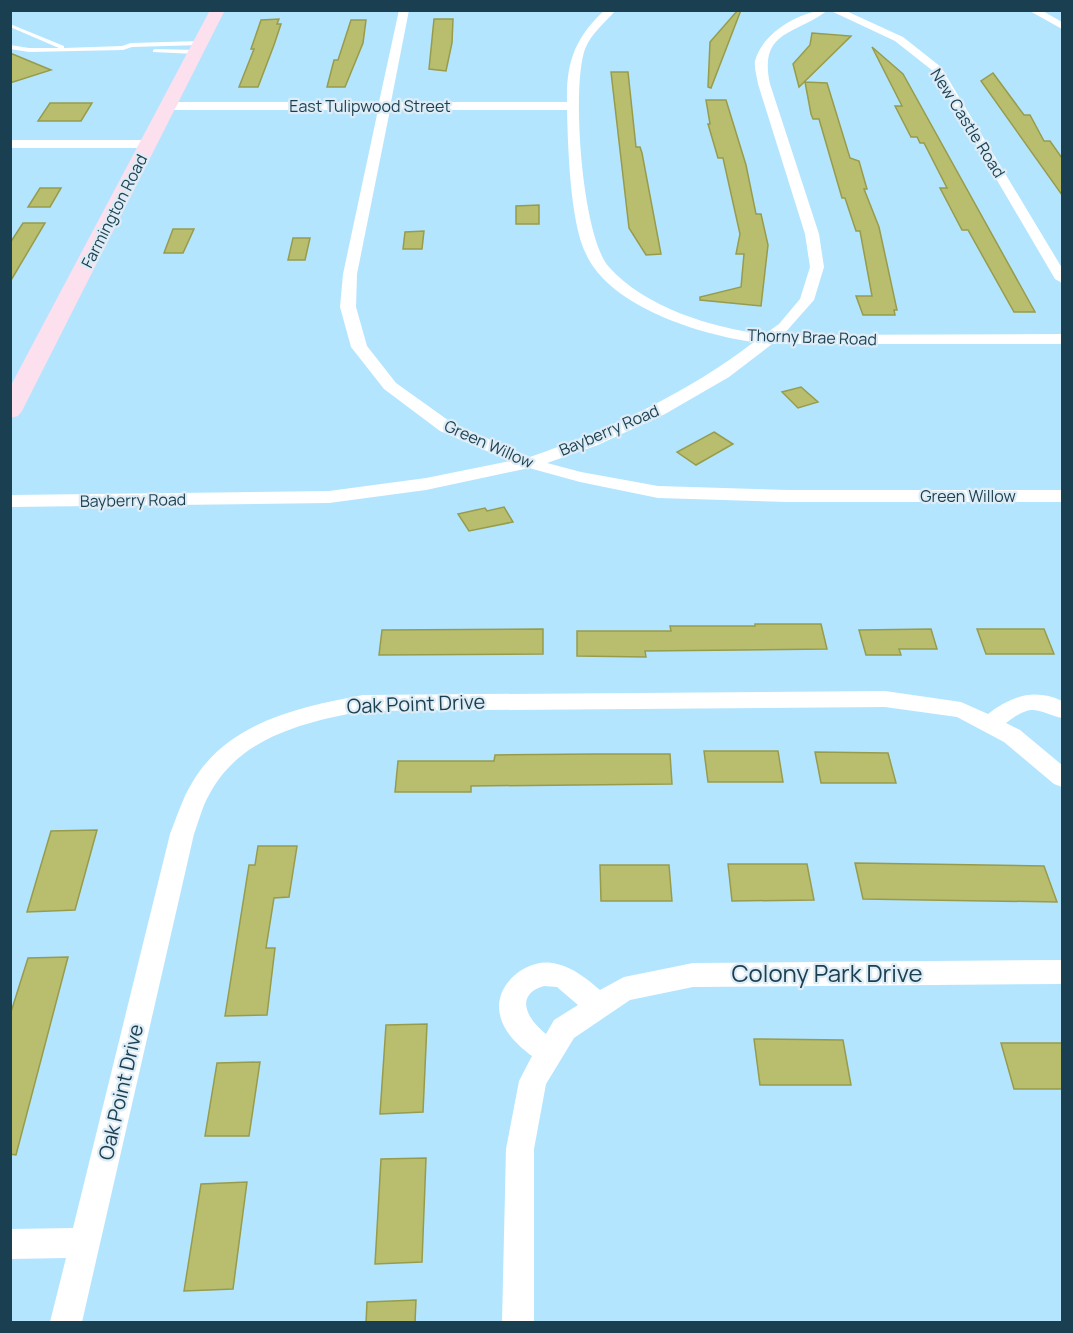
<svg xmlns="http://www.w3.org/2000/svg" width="1073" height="1333" viewBox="0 0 1073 1333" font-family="Manrope,sans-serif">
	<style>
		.building { fill: #b9be6e; stroke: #979c4c; stroke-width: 1.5 }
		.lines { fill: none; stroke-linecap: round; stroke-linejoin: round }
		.lane { fill: #fff; fill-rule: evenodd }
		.street { fill: #fff; fill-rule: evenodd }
		.secondary { fill: #fce0ed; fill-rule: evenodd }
		.labels { text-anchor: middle; stroke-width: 4.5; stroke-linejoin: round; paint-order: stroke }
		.far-street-label { font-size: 16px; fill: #1a3f51; stroke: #ddecf5 }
		.street-label { font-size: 20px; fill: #1a3f51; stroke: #ddecf5 }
		.near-street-label { font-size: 24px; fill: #1a3f51; stroke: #ddecf5 }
	</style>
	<rect width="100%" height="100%" fill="#b4e5ff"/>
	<path class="building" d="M738,10H741L711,88L708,87L710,42Z
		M279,19L277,24H281L274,45L258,87H239L254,49H251L261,20Z
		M434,19H453L452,43L446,71L429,69Z
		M351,20H366L363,43L345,87H327L334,60H338Z
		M812,33L851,36L799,87L793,64L810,45Z
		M872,47L903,74L1035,312H1014L968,230H962L940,188H947L924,143H920L917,137H911L895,106H902Z
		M10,53L51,70L10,83Z
		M611,72H628L636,147H640L642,153L661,254L646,255L629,228Z
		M993,73L1024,115H1030L1044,141H1050L1062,158V195L981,81Z
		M805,82L827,83L850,158L859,161L867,189H864L879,227L897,310H894L895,315H863L856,296H872L860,231H856L845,198H842L819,119H813L811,114Z
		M706,100H726L746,165L756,214H761L768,245L761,306L700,300V297L741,287L744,254H736L740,234L723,158H718L708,124H710Z
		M50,103H92L81,121H38Z
		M40,188H61L50,207H28Z
		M539,205V224H516V206Z
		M23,223H45L10,282V243Z
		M173,229H194L183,253H164Z
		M424,231L422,249H403L405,232Z
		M293,238H310L305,260H288Z
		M801,387L818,402L798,408L782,392Z
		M714,432L733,444L696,465L677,452Z
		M504,507L513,522L469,531L458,514L485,508L487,511Z
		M755,624H821L827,649L645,651L646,657L577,656V631H671L670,626H755Z
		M543,629V654L379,655L382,630Z
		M931,629L937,649H899L901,655H866L859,630Z
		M977,629H1044L1054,654H986Z
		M704,751H778L783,782H708Z
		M815,752L888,753L896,783H821Z
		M596,754H670L672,784L471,786V792H395L398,761H494L495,755Z
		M97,830L75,910L27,912L51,831Z
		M258,846H297L289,897L274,898L266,948H275L267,1015L225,1016L249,865H255Z
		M855,863L1044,866L1057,902L863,899Z
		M728,864H807L814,900L732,901Z
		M600,865H669L672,901H601Z
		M68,957L16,1155L10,1154V1015L28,958Z
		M427,1024L423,1112L380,1114L386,1025Z
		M754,1039L843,1040L851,1085H760Z
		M1001,1043H1062V1089H1014Z
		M260,1062L249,1136H205L217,1063Z
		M426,1158L422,1262L375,1264L381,1159Z
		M247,1182L233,1289L184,1291L201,1184Z
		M416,1300L415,1323H366L367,1302Z"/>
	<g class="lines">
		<path class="lane" d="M10,24L64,46V48L122,46L131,43L201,41L204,43L201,45L132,47L123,50L29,52L10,49V45L29,48H59L10,27Z
			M155,49L196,50L199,52L196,54L153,52V50Z"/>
		<path class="street" d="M399,10H409L391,102H567C566,63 575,37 605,10H616C604,24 592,32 585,49C571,87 582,238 609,267C644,307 714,329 765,334L779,324L800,299L810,267L805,234L758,84C757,77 754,68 755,61C762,33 801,10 828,10C796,35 758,30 770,84L819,234L824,267L814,300L783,335L1062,334V344H772L729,377L665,414L598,445L547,463L581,472L658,486L788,490H1062V502H788L658,498L580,482L529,468L426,490L329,503L10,507V495L329,491L426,478L510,461L440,431L384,389L351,347L340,307L343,274L378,110H168L162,106L168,102H379ZM390,110H567C568,147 570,222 586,254C610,307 701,335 754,342C686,394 610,429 530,457L452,423L396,383L367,346L356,307L357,274Z
			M829,10H844L903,37L941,67L1062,268V283L1055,279L933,71L895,41Z
			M1028,10H1041L1062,22V29Z
			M10,140H149L155,144L149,148H10Z
			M885,691L961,702L988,714C1011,696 1035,688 1062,701V718C1034,711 1034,702 1006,723L1020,730L1062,765V787L1054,784L1004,742L957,717L885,707L363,711C305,722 239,737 209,795C202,807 199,821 194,834L82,1322H50L66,1258L10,1259V1229L73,1228L170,834C177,817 182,799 192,783C227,722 299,707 363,695Z
			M1062,960V984L693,987L630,1000L574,1038L546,1084L534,1149V1322H502L506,1149L519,1081L532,1056C517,1045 500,1029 499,1008C498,980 531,956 557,964C574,968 587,979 600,990L624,977L693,963ZM544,986L557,987L578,1005L554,1020L546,1034C528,1020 513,995 544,986Z"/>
		<path class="secondary" d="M210,10H225L22,411L18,416L10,418V387Z"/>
	</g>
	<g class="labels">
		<g class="far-street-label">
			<text x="370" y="112">East Tulipwood Street</text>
			<text transform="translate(968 123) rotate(58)" y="6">New Castle Road</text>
			<text transform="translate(114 211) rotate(-63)" y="6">Farmington Road</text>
			<text transform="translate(812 337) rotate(2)" y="6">Thorny Brae Road</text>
			<text transform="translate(609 430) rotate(-23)" y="6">Bayberry Road</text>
			<text transform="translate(489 444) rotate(24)" y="6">Green Willow</text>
			<text x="968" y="502">Green Willow</text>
			<text transform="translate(133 500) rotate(-1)" y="6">Bayberry Road</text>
		</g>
		<g class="street-label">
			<text transform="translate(416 704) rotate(-2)" y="7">Oak Point Drive</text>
			<text transform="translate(121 1092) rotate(-77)" y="7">Oak Point Drive</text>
		</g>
		<g class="near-street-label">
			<text x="827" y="982">Colony Park Drive</text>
		</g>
	</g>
	<rect width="1073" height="1333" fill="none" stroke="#1a3f51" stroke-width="24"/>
</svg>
